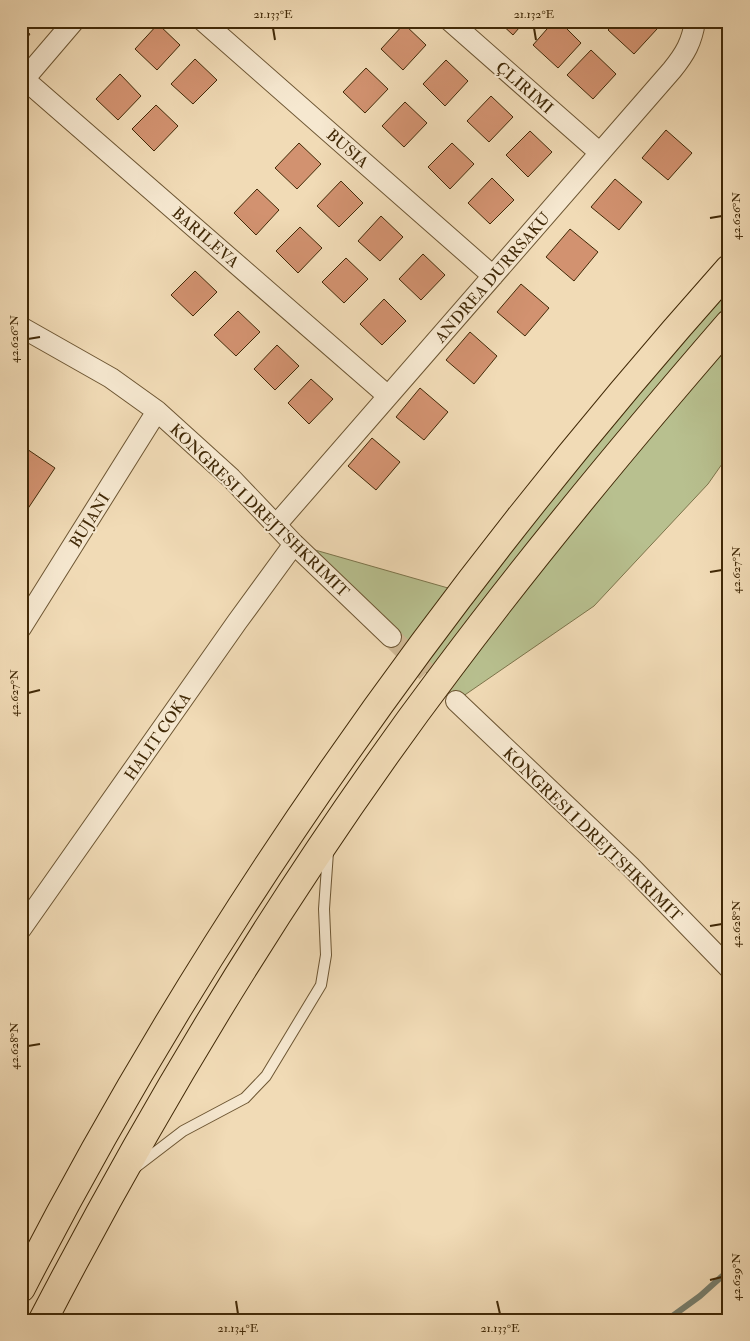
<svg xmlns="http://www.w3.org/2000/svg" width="750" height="1341" viewBox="0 0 750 1341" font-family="'IM FELL Double Pica',serif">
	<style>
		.green { fill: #b8c08f; stroke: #7c744b }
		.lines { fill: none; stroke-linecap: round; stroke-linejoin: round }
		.stream { stroke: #78806f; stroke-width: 6 }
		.building { fill: #d29270; stroke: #412907 }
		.minor-tunnel { stroke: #ceb793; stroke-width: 20; stroke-dasharray: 20 10; stroke-linecap: butt }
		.service-casing { stroke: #6d5633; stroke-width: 12 }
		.minor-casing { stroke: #6d5633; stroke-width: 22 }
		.motorway-casing { stroke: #412907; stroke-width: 30 }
		.path { stroke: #412907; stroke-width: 3; stroke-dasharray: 1 2.5; stroke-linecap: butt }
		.service { stroke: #f6e8d0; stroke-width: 10 }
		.minor { stroke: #f6e8d0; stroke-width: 20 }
		.motorway { stroke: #f1dbb6; stroke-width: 28 }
		.ticks { fill: none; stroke: #412907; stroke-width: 2 }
		.labels { text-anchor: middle; stroke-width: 4; stroke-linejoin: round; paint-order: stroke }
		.street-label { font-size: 16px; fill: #412907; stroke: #f6e8d0 }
		.neatline { fill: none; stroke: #412907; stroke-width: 2 }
		.ticks-label { font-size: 12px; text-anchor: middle; fill: #412907 }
	</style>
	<rect width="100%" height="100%" fill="#f1dbb6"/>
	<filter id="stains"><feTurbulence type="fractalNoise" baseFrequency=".004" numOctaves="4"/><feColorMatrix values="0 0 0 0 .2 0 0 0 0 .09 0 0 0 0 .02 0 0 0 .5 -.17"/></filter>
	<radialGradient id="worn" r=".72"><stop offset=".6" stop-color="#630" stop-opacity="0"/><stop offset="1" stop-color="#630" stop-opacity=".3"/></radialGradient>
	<path class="green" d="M729,269V454L708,484L594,606L456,701L294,544L462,592Z"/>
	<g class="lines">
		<path class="stream" d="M667,1320L700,1296L729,1270"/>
	</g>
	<path class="building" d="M498,21H525L513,35Z
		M554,21H559L581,43L558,68L533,45Z
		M617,21H649L657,29L634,54L608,30Z
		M158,24L180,45L157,70L135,49Z
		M404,24L426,45L403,70L381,49Z
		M21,28L30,34L21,47Z
		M591,50L616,74L593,99L567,75Z
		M195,59L217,80L193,104L171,84Z
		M446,60L468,81L445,106L423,84Z
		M366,68L388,89L365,113L343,92Z
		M120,74L141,96L118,120L96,99Z
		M491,96L513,117L489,142L467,121Z
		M405,102L427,123L404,147L382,126Z
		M156,105L178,126L154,151L132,129Z
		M666,130L692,153L668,180L642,158Z
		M530,131L552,152L528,177L506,155Z
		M299,143L321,164L297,189L275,168Z
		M452,143L474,164L450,189L428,167Z
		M492,178L514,200L490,224L468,203Z
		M615,179L642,202L619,230L591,207Z
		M341,181L363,203L339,227L317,206Z
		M257,189L279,210L256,235L234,213Z
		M381,216L403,237L380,261L358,241Z
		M300,227L322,248L298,273L276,251Z
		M570,229L598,252L574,281L546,257Z
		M423,254L445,275L421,300L399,279Z
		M346,258L368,279L344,303L322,282Z
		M195,271L217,292L193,316L171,295Z
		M521,284L549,308L525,336L497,312Z
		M384,299L406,321L382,345L360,324Z
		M238,311L260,332L236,356L214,335Z
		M470,332L497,356L474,384L446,360Z
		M277,345L299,366L275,390L254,369Z
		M311,379L333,399L309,424L288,403Z
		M420,388L448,412L424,440L396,417Z
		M372,438L400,462L376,490L348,466Z
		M21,445L55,468L21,519Z"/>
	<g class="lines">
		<path class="minor-tunnel" d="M391,637L456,701"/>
		<defs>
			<path id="service" d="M136,1167L183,1131L245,1098L266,1076L321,985L326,955L324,909L328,852"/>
			<path id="minor" d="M203,21L493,276
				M450,21L600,153
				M24,79L388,396
				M21,83L74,21
				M21,327L111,378L157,411L231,478L294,544L391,637
				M276,525L672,70C685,54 692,42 695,21
				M21,628L157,411
				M456,701L630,866L729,968
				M21,929L237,622L294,544"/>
			<path id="motorway" d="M21,1288C211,918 453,579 729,269
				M43,1320C161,1093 294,873 448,669C537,550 632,436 729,324"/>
		</defs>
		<use href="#service" class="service-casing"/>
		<use href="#minor" class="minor-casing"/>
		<use href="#motorway" class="motorway-casing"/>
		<path class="path" d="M717,1320L729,1308"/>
		<use href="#service" class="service"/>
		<use href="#minor" class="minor"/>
		<use href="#motorway" class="motorway"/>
	</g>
	<path class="ticks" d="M273,28L275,40M534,28L536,40M710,218L722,216M28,339L40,337M710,572L722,570M28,693L40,690M710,926L722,924M28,1046L40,1044M710,1280L722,1277M236,1301L238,1314M497,1301L500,1314"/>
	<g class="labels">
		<g class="street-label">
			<text transform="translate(525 87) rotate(41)" y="6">ÇLIRIMI</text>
			<text transform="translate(348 148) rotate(41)" y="6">BUSIA</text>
			<text transform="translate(206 237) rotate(41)" y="6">BARILEVA</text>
			<text transform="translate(492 277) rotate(-49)" y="6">ANDREA DURRSAKU</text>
			<text transform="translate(260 510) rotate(44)" y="6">KONGRESI I DREJTSHKRIMIT</text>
			<text transform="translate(89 520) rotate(-58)" y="6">BUJANI</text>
			<text transform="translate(157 736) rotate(-55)" y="6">HALIT COKA</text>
			<text transform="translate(593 834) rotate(44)" y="6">KONGRESI I DREJTSHKRIMIT</text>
		</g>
	</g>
	<rect width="750" height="1341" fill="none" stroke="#f1dbb6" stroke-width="55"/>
	<rect x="28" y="28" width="694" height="1286" class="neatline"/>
	<g class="ticks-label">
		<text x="273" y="18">21.133°E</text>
		<text x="534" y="18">21.132°E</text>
		<text transform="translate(736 216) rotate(-90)" y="4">42.626°N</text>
		<text transform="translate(14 339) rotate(-90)" y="4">42.626°N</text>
		<text transform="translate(736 570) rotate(-90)" y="4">42.627°N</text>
		<text transform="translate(14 693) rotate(-90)" y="4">42.627°N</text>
		<text transform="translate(736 924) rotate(-90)" y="4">42.628°N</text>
		<text transform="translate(14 1046) rotate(-90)" y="4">42.628°N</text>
		<text transform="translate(736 1277) rotate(-90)" y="4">42.629°N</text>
		<text x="238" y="1332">21.134°E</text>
		<text x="500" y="1332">21.133°E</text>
	</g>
	<rect width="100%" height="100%" filter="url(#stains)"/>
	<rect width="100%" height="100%" fill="url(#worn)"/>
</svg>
